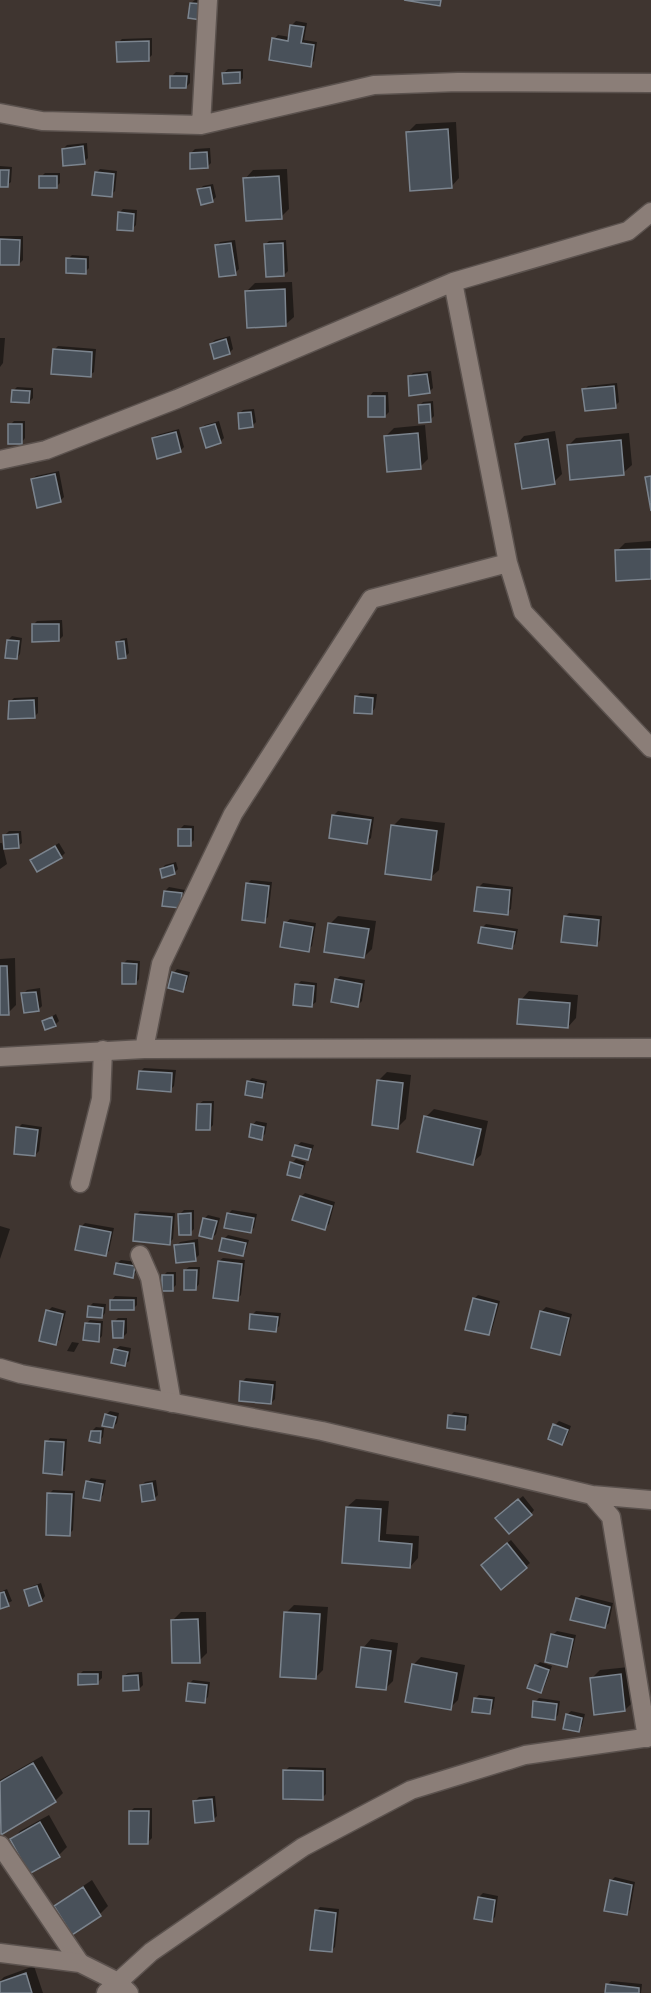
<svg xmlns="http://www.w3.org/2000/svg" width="651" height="1993" viewBox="0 0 651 1993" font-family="'Space Grotesk',sans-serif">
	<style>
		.shadow { fill: #0007 }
		.building { fill: #49515a; stroke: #7b848e; stroke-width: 1.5 }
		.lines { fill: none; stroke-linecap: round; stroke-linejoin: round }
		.lane-casing { stroke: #5b524e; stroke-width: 21 }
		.street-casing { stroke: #5b524e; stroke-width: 21 }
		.lane { stroke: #8b7e78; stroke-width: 18 }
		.street { stroke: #8b7e78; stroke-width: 18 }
	</style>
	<rect width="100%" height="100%" fill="#3f3530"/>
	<path class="shadow" d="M195,0H199L204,14L191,3Z
		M296,21L307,23L304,40L317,42L314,61L310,65L274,39L278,35L290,37L292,25Z
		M152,38V55L148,59L118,43L122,39Z
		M228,69H243V78L240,82L224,73Z
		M176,72L190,73V83L186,87L172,76Z
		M456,122L459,178L451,187L408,132L416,124Z
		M87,143L88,158L84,162L63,149L67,145Z
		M210,148L211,163L207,167L191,153L195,149Z
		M0,166L12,167L11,182L7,185H0Z
		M100,169L117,171L115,191L111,195L96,173Z
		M287,169L289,209L281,217L245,179L253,170Z
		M45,173H60V183L56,187L41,177Z
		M213,184L216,197L212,201L199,190L203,186Z
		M123,209L137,210L136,225L132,229L119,213Z
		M0,236H23V260L19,264L0,263Z
		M235,240L239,269L235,273L216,246L220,242Z
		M286,240L288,271L284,275L265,245L269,241Z
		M72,255L89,256V268L85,272L68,259Z
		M292,282L294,317L285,325L247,291L255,283Z
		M230,336L233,349L229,353L211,344L215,340Z
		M0,338H5L3,363L0,367Z
		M58,346L96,349L94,372L90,375L54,350Z
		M431,371L433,388L429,392L409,377L413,373Z
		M617,383L619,402L615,406L584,390L588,386Z
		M17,387L33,388V398L29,402L13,391Z
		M373,392H388L389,412L385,416L370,396Z
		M433,401L434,416L430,420L419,406L423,402Z
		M254,409L256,422L252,426L239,414L243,410Z
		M14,421H25V438L22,442L10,425Z
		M219,421L224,438L220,442L201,429L205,425Z
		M425,425L428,459L420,467L385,437L394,428Z
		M179,429L184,447L180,451L153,439L157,435Z
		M555,431L562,474L554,482L516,445L524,436Z
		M629,433L632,465L623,473L568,446L576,438Z
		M59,471L64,497L60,501L32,479L36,476Z
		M651,541V578L617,551L625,543Z
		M62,620L63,636L59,640L33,625L37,621Z
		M12,636L22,638L20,654L17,658L8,640Z
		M127,638L129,653L126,656L117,643L121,639Z
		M360,693L377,694L375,708L372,712L356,697Z
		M38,697V713L34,717L10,702L14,698Z
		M338,811L374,817L371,838L367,842L334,815Z
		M401,818L445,823L439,870L430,878L393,826Z
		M184,825L194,826V840L190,844L180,829Z
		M9,831H21L22,843L18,846L5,835Z
		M0,843H2L7,864L0,869Z
		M59,843L65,853L61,857H36Z
		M176,862L178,869L174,873L162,869L165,865Z
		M251,880L272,882L268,917L264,921L247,884Z
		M483,883L513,887L511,909L507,913L479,887Z
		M169,887L185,890L183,903L179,907L165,891Z
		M569,913L602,916L600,940L597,944L565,917Z
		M338,916L376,921L372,949L364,957L330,924Z
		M290,919L316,923L312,946L308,950L286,923Z
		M486,924L518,929L515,944L511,948L483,927Z
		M15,958L16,1005L8,1013L0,1014V959Z
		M127,960L140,961L139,979L136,983L123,964Z
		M177,969L190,972L186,986L182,990L174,973Z
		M340,976L365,980L362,1001L358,1005L336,980Z
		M301,981L317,983L316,1002L312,1005L297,985Z
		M40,988L42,1006L38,1010L23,994L27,990Z
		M529,991L578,995L576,1018L568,1027L521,1000Z
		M56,1014L59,1021L55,1025L44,1021Z
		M144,1068L176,1070L174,1086L170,1090L140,1072Z
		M387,1072L411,1075L406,1119L398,1127L379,1080Z
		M252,1078L267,1081L265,1092L261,1096L248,1082Z
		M203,1101H214L213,1125L209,1129L199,1104Z
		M434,1109L488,1121L481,1155L472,1163L426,1117Z
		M256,1121L267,1123L265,1134L261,1138L253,1125Z
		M22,1124L42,1127L39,1151L35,1155L18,1128Z
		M301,1142L314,1145L311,1154L307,1158L297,1146Z
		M296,1159L306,1162L303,1173L299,1176L292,1163Z
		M305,1193L335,1202L329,1224L325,1228L301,1197Z
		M184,1210H194V1229L190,1233L180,1214Z
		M232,1210L257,1214L254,1228L250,1232L228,1214Z
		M140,1211L175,1213L173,1239L169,1243L136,1215Z
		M208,1215L220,1218L216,1234L212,1238L204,1219Z
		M85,1223L114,1228L109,1251L105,1255L81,1227Z
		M0,1226L10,1229L0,1259Z
		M228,1235L249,1240L246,1250L242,1254L224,1239Z
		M198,1239L199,1255L195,1259L176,1246L180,1242Z
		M223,1258L245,1260L241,1295L237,1299L219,1261Z
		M121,1260L138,1262L136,1272L133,1276L117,1263Z
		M189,1267H200L199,1284L196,1288L185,1270Z
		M167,1272H176V1285L172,1289L163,1276Z
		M478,1295L500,1301L492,1330L488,1334L474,1299Z
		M115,1296L137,1297V1305L133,1309L112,1300Z
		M93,1303L106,1304L105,1313L102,1317L89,1307Z
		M52,1307L66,1311L59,1340L55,1344L48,1311Z
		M546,1307L572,1314L563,1349L560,1353L533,1347L542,1311Z
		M256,1311L281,1313L279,1326L276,1330L252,1315Z
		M118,1318H127V1333L123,1337L114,1322Z
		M90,1320L103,1321L102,1336L98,1340L86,1324Z
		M72,1342L79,1343L74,1352L67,1351Z
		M120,1346L131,1348L129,1361L125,1364L116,1349Z
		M246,1378L276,1381L275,1399L271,1403L242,1382Z
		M110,1411L119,1413L117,1423L113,1427L106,1415Z
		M454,1412L469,1414L468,1424L464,1428L450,1416Z
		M559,1421L571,1426L566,1439L562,1443L555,1425Z
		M96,1427L104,1428L103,1437L99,1441L92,1431Z
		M50,1438L67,1439L65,1470L61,1474L47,1442Z
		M91,1478L106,1480L103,1495L100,1499L88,1482Z
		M156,1480L158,1495L154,1499L141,1486L145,1482Z
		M53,1490L75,1491L73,1530L69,1534L49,1494Z
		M523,1496L534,1510L531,1514H501Z
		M356,1499L389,1501L386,1534L419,1536L418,1558L410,1567L343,1562L347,1507Z
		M511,1540L530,1563L501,1588L486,1561Z
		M41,1583L45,1596L42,1600L30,1604L26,1591L30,1587Z
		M7,1589L12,1601L0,1607V1592Z
		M581,1595L613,1603L609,1623L605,1627L577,1599Z
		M294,1605L328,1607L323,1670L315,1678L286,1613Z
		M181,1612H206L207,1653L199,1661L173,1620Z
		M557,1631L576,1635L570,1661L566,1665L553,1635Z
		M371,1639L398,1643L393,1681L385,1689L363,1648Z
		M421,1657L465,1665L458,1700L450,1708L413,1665Z
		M540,1662L552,1666L544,1688L540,1692L536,1666Z
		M629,1667L633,1702L625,1710L592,1678L600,1670Z
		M83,1671H102V1678L98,1682L79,1675Z
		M142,1672L143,1685L139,1689L124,1676L128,1673Z
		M193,1680L210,1682L208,1697L204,1701L189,1684Z
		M479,1695L495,1697L493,1709L489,1712L475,1699Z
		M539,1698L560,1701L558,1715L554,1719L535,1702Z
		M571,1711L585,1714L582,1726L578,1730L567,1715Z
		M42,1756L63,1793L55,1801L1,1832L0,1780Z
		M289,1767L326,1768V1794L322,1798L285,1771Z
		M215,1796L217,1816L213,1820L195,1801L199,1797Z
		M134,1808H152V1838L148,1842L130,1812Z
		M49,1815L67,1847L59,1855L12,1840L20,1831Z
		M615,1877L635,1882L630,1910L626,1913L611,1881Z
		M92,1880L108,1906L100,1914L72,1933L56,1907L64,1899Z
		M483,1893L498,1896L495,1917L491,1921L479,1897Z
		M320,1907L339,1909L335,1947L331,1951L316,1911Z
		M34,1966L43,1993H0V1981L4,1977Z
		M611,1981L642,1984L641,1993H606L607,1985Z"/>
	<path class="building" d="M404,0H441L440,6Z
		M190,3L203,4L201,20L188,18Z
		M290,25L304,27L301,43L314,45L311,67L269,60L272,38L288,41Z
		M149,41V61L117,62L116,42Z
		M240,72V83L223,84L222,73Z
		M170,76H187L186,88H170Z
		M448,129L452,188L410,191L406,132Z
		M83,146L85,164L63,166L62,149Z
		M207,152L208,168L190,169V153Z
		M0,170H9L8,187H0Z
		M95,172L114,174L112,197L92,195Z
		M39,176H57V188H39Z
		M279,176L282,219L246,221L243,178Z
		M210,187L213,202L201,205L197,189Z
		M118,212L134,214L133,231L117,230Z
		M0,239L20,240L19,265H0Z
		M231,243L236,275L219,277L215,245Z
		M283,243L284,276L266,277L264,244Z
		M66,258L86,259V274L66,273Z
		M285,289L286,326L247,328L245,291Z
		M226,339L230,354L214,359L210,344Z
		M53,349L92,352L91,377L51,374Z
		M427,374L430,393L409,396L408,376Z
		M614,386L616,408L585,411L582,389Z
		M12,390L30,391L29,403L11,402Z
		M368,396H385V417H368Z
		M430,404L431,422L419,423L418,405Z
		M251,412L253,427L239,429L238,413Z
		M8,424H22V444H8Z
		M215,424L221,443L206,448L200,428Z
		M176,432L181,452L157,459L152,438Z
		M418,433L421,469L387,472L384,436Z
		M548,439L555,484L522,489L515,444Z
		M621,440L624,475L570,480L567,445Z
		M55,474L61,502L37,508L31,479Z
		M651,476V511L645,477Z
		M651,549V579L616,581L615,550Z
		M32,624H59V641L32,642Z
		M7,640L19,641L17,659L5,658Z
		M124,641L126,658L118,659L116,642Z
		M355,696L373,698L372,714L354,713Z
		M34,700L35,718L8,719L9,701Z
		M332,815L371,820L367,844L329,838Z
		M391,825L437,831L431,880L385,874Z
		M178,829H191V846H178Z
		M18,834L19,848L4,849L3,835Z
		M55,846L62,858L37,872L30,860Z
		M173,865L175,874L162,878L160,869Z
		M246,883L269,886L265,923L242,920Z
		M477,887L510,890L508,915L474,911Z
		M164,891L182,893L180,908L162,906Z
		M564,916L599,920L597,946L561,942Z
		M284,922L313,927L309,952L280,947Z
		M328,923L369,929L364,958L324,952Z
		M481,927L515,932L512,949L478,943Z
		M122,963L137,964L136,984H122Z
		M0,966H7L9,1015H0Z
		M172,972L187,976L183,992L168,988Z
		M335,979L362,984L358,1007L331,1002Z
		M295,984L314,986L312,1007L293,1005Z
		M36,992L39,1011L24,1013L21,993Z
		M519,999L570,1003L568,1028L517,1024Z
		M52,1017L56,1026L45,1030L42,1021Z
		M139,1071L172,1073L171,1092L137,1089Z
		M377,1080L403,1083L398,1129L372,1125Z
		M247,1081L264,1084L262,1098L245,1095Z
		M197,1104H211L210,1130H196Z
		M424,1116L481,1129L473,1165L417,1152Z
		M251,1124L264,1127L262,1140L249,1137Z
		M16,1127L38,1130L35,1156L14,1154Z
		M295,1145L311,1149L308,1160L292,1156Z
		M290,1162L303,1166L300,1178L287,1175Z
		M300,1196L332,1206L325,1230L292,1220Z
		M191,1213V1235H179L178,1214Z
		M227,1213L254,1218L251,1233L224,1228Z
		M135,1214L172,1217L170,1245L133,1241Z
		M203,1218L217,1221L212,1239L199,1236Z
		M80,1226L111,1232L106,1256L75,1250Z
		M222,1238L246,1243L243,1256L219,1251Z
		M194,1243L196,1261L176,1263L174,1245Z
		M218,1261L242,1264L238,1301L213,1298Z
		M116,1263L135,1266L133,1278L114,1274Z
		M184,1270H197L196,1290H184Z
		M162,1275H173V1291H162Z
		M473,1298L497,1304L489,1335L465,1330Z
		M110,1300H134V1310H110Z
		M88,1306L103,1308L102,1318L87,1317Z
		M46,1310L63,1314L56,1345L39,1341Z
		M540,1311L569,1318L560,1355L531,1348Z
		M250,1314L278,1317L276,1332L249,1329Z
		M112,1321H124L123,1338H113Z
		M85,1323L100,1324L99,1342L83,1340Z
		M114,1349L128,1352L125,1366L111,1363Z
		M240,1381L273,1385L271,1404L239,1401Z
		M105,1414L116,1417L113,1428L102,1426Z
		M448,1415L466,1417L465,1430L447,1428Z
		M553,1424L568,1430L562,1445L548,1439Z
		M91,1431H101L100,1443L89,1441Z
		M45,1441L64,1442L62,1475L43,1473Z
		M86,1481L103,1484L100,1501L83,1498Z
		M152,1483L155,1500L142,1502L140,1485Z
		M47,1493L72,1494L70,1536L46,1535Z
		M518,1499L532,1515L509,1534L495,1518Z
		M346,1507L381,1509L379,1541L412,1544L410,1568L342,1563Z
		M507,1543L527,1568L501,1590L481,1565Z
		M37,1586L42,1601L29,1606L24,1590Z
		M4,1592L9,1606L0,1609V1593Z
		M576,1598L610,1607L605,1628L570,1620Z
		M284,1612L320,1614L316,1679L280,1677Z
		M198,1619L200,1663H172L171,1620Z
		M551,1634L573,1639L567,1667L545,1662Z
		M361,1647L391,1651L386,1690L356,1687Z
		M412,1664L457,1673L451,1710L405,1702Z
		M535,1665L549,1670L541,1693L527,1688Z
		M78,1674H98V1684L78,1685Z
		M621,1674L625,1711L594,1715L590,1678Z
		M138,1675L139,1690L123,1691V1676Z
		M188,1683L207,1685L205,1703L186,1701Z
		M474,1698L492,1700L490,1714L472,1712Z
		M533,1701L557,1704L555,1720L532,1717Z
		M566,1714L582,1718L579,1732L563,1729Z
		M33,1763L56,1802L1,1835L0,1782Z
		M283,1770L323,1771V1800L283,1799Z
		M212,1799L214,1821L195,1823L193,1801Z
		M129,1811H149L148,1844H129Z
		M40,1822L60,1857L29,1874L10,1839Z
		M610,1880L632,1885L627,1915L604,1911Z
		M83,1887L101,1916L72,1935L54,1906Z
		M478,1897L495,1900L492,1922L474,1919Z
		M315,1910L336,1913L332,1952L310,1950Z
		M26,1973L32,1993H0V1982Z
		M606,1984L639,1988V1993H605Z"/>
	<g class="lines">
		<defs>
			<path id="lane" d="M80,1183L101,1099L103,1050
				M140,1255L150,1278L172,1403
				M0,1845L80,1963"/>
			<path id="street" d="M0,113L42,121L201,125L374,85L458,82L651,83
				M201,125L208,0
				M453,282L508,563L523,612L651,748
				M0,460L46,450L177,399L453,282L628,231L651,212
				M144,1049L161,964L233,814L371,599L508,563
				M0,1057L144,1049L651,1048
				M0,1368L21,1374L322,1431L592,1495L611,1517L647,1738
				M592,1495L651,1500
				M0,1953L80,1963L118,1982L129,1993
				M106,1993L151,1952L303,1847L411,1790L525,1755L651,1737"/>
		</defs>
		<use href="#lane" class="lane-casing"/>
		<use href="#street" class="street-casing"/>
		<use href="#lane" class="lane"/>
		<use href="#street" class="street"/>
	</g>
</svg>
